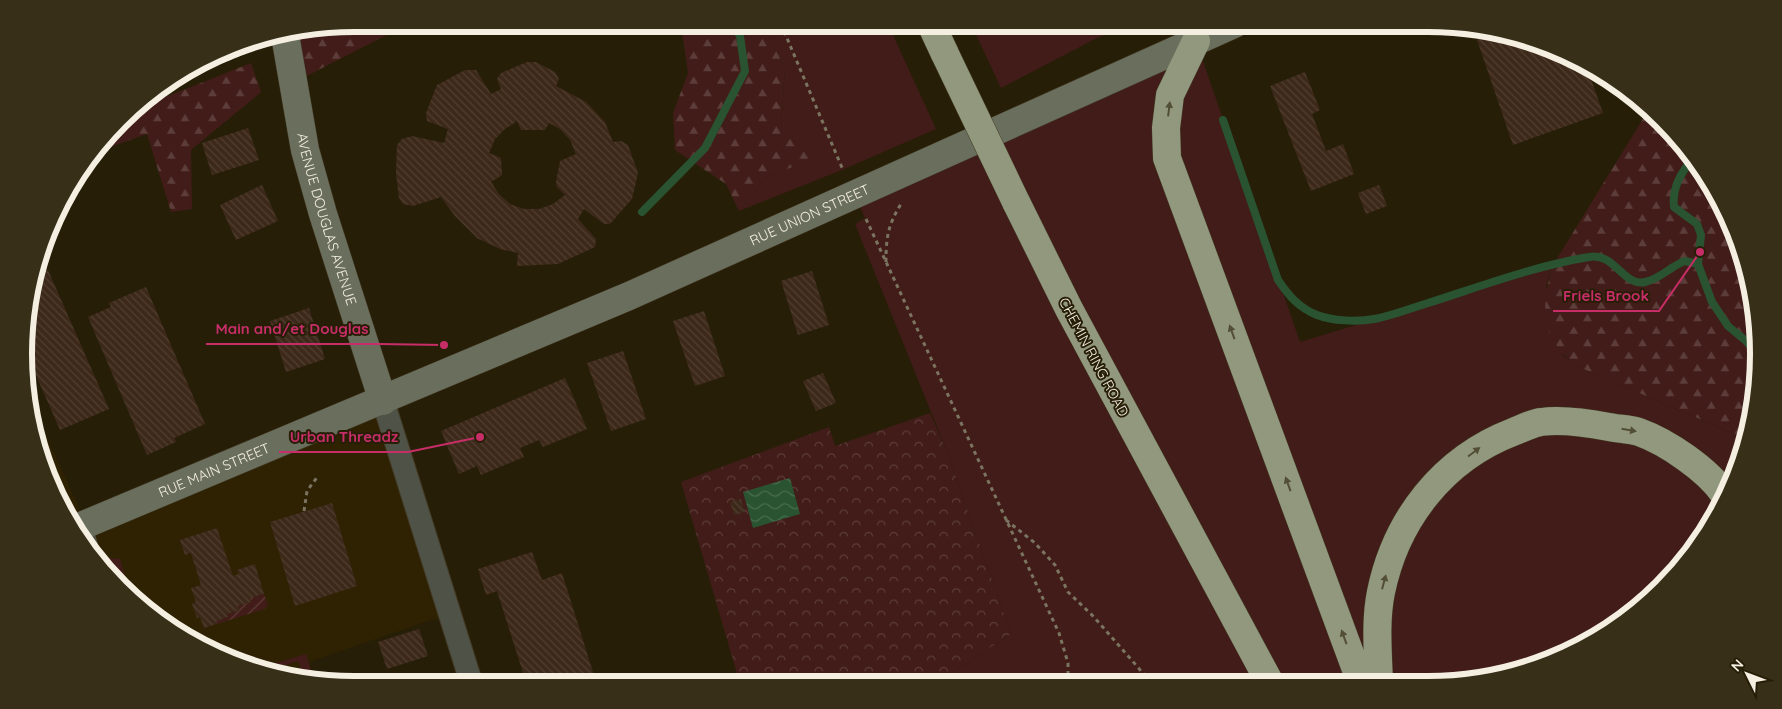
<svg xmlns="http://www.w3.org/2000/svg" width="1782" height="709" viewBox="0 0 1782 709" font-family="Quicksand,sans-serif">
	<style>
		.built { fill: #2e2203 }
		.grass { fill: #411c18 }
		.forest { fill: url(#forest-firs) }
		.park { fill: url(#park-crowns) }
		.garden { fill: url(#garden-furrows) }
		.water { fill: url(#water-waves) }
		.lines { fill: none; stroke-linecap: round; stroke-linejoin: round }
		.stream { stroke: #295331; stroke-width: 8 }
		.building { fill: url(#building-back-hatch); fill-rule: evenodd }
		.lane-casing { stroke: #443b26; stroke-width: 12 }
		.street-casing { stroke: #443b26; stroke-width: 24 }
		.secondary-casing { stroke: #443b26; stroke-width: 29 }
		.highway-casing { stroke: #443b26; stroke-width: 29 }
		.path { stroke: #7b7460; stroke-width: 3; stroke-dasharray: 4 4; stroke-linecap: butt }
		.lane { stroke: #4f5247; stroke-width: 11 }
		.street { stroke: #4f5247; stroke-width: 22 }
		.secondary { stroke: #6a6e5d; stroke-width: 28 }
		.highway { stroke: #92987d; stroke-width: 28 }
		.highway-bridge-casing { stroke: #443b26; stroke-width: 29; stroke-linecap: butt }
		.highway-bridge { stroke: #92987d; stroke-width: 28 }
		.oneway { fill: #524f36 }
		.labels { text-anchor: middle; stroke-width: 4; stroke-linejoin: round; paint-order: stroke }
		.street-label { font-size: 14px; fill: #f5efe1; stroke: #271e07 }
		.rim { fill: none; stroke: #f5efe1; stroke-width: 6 }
		.leader { fill: none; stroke: #c72e68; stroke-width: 2 }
		.callout-dot { fill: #c72e68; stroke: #271e07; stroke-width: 2 }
		.callout-label { font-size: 15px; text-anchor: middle; font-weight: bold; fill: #c72e68; stroke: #271e07; stroke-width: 4; stroke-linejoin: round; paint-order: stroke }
	</style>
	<defs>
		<pattern id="forest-firs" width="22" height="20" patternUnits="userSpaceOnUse" patternTransform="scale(1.25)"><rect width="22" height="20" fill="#411c18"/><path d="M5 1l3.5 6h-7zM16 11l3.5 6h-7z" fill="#5d3d39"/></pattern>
		<pattern id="park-crowns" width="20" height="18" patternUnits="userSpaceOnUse" patternTransform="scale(1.25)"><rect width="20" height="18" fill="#411c18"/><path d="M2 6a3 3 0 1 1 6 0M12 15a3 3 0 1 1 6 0" fill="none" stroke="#5d3d39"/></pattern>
		<pattern id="garden-furrows" width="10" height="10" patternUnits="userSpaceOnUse" patternTransform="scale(1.25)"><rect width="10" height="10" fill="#411c18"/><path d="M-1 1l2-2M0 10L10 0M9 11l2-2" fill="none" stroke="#5d3d39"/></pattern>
		<pattern id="water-waves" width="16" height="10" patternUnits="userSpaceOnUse" patternTransform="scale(1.25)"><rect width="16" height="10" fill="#295331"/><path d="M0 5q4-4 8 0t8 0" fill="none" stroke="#496c4f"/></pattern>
		<pattern id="building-back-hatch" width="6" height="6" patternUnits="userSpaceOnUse" patternTransform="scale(1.25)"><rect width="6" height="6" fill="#3d291a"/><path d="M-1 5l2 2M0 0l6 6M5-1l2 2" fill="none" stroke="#503e30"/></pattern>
	</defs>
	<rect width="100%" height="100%" fill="#271e07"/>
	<path class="built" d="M30,400L86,523L383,401L451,618L431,620L309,662L314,679L248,668L153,617L79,538L49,481L30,419Z"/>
	<path class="grass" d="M763,24H888L936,129L842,170L739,211L767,177L812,159L781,127L785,68Z
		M971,24H1013L1049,36L1048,24H1085L1097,38L1001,88Z
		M1196,41L1300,342L1553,265L1546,287L1564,356L1579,367L1746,439L1741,461L1703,538L1645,603L1554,660L1471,682L934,684L1011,634L948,454L855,224L865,218L855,196Z
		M96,556L120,559L130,592Z
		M306,654L314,679L303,677L298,661L267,671L256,669Z"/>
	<path class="forest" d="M355,24H408L293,83L285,35Z
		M681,24H763L785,68L781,127L813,159L767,177L739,211L726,184L675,150L673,113L688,73Z
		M1013,24H1048L1049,36L1014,25Z
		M1085,24H1118L1117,30L1097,38Z
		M251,63L261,92L191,150L192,209L171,212L147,134L99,151L133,110Z
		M1649,109C1662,124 1679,138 1690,154C1740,223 1768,312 1755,398C1753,412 1749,425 1746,439L1579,367C1540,340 1540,307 1553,265Z"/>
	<path class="park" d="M930,413L948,454L1011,634L934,684H740L681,482L829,427L835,446Z"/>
	<path class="garden" d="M264,594L268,605L265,609L217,624L216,621L228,617L227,614L239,610L238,606L251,602L250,598Z"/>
	<path class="water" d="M790,478L800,514L753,528L743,492Z"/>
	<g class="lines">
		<path class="stream" d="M1223,120L1278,280C1289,296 1299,308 1317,315C1332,321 1358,322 1374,319C1391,316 1408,309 1425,304C1479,287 1534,266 1589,257C1615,252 1623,287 1645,282C1660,279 1671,266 1685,261L1698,264
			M1693,159C1681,172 1672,189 1674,207L1697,224L1701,235L1698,264L1712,302L1728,326L1746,341L1757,354
			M642,212L705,148L745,71L740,36L733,24"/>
	</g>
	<path class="building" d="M1474,31L1534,41L1586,65L1603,113L1513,145Z
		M527,62H536L555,72L559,79L556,86L586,102L605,122L613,142L621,141L628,145L638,173L632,199L610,224H604L584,209L578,219L596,239L595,247L558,264L517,266L518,253L500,249L477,238L454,215L441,197L413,206L403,204L399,198L396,174L397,145L402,139L412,136L444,143L448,129L427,121L426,113L437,85L465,70H476L491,94L501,89L497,79L501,73ZM517,121L521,130H545L549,123L560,129L570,140L576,154L560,161L556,182L557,187L565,195L553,204L539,209H524L510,204L499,194L491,182L502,175L501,158L489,153L495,139L505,129Z
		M1305,72L1320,110L1312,114L1326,151L1343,144L1354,174L1311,191L1270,86Z
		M248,128L259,160L212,175L202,143Z
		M262,185L278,221L236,240L220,205Z
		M1379,185L1387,206L1366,214L1358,193Z
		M48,270L109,409L60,430L28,357L27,311L35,275Z
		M812,271L829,325L798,335L781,281Z
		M146,287L205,424L174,438L176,442L147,455L88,317L111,307L109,303Z
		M309,308L325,359L286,372L270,321Z
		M704,311L725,376L695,386L673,321Z
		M623,351L646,419L611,431L587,363Z
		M823,373L836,403L816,411L803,381Z
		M565,378L587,429L543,447L539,440L520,448L524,457L481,475L477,466L459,474L441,431Z
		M30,406L46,443L38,447L30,419Z
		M741,499L745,512L734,515L730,502Z
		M332,503L357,586L295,606L270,522Z
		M217,528L233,576L239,574L237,570L255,564L264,594L250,598L251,602L238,606L240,610L227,614L228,617L216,621L217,624L204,628L200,617L197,618L192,604L196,602L191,588L201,585L191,553L185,555L180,540Z
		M532,552L542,580L562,573L597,685H527L497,591L486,595L478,569Z
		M419,629L428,656L387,669L378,642Z
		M418,680L420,685H402Z"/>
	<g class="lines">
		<defs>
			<path id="lane" d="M86,523L95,555"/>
			<path id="street" d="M383,401L472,685"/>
			<g id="secondary">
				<path id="s1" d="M285,35L305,150L323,214L383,401"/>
				<path id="s2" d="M74,529L629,296L1234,24"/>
			</g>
			<path id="highway" d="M931,24L945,54
				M1196,41L1170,95L1166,128L1167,158L1361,683
				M1016,202L1069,309L1270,683
				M1379,683C1378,653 1375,621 1381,592C1396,519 1443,459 1513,432C1521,429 1532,423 1541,422C1563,419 1588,423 1609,427C1619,429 1630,429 1639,432C1667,442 1708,470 1724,494"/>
		</defs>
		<use href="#lane" class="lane-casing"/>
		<use href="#street" class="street-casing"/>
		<use href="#secondary" class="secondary-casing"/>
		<use href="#highway" class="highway-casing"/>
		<path class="path" d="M781,24L843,170
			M168,83L259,47
			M866,219L1059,633L1068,663V683
			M886,262C886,237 888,225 901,204
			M304,511L307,491L318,476
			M1006,520L1035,543L1055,565L1068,592L1094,617L1142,672L1154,683"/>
		<use href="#lane" class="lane"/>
		<use href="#street" class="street"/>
		<use href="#secondary" class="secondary"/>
		<use href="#highway" class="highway"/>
		<defs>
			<path id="highway-bridge" d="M945,54L1016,202"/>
		</defs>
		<use href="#highway-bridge" class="highway-bridge-casing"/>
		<use href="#highway-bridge" class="highway-bridge"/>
	</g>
	<defs><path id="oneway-solid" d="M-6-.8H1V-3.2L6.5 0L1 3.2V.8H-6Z" transform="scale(1.25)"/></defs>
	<g class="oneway">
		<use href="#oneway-solid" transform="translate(1169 109) rotate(-83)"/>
		<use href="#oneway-solid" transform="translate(1232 332) rotate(-110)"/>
		<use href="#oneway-solid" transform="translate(1629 430) rotate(10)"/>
		<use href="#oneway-solid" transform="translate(1474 452) rotate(-37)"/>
		<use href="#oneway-solid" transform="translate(1288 484) rotate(-110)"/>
		<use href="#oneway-solid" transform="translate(1384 582) rotate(-75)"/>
		<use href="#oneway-solid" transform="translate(1344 637) rotate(-110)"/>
	</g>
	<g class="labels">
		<g class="street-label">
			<text dy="5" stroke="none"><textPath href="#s2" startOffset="800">RUE UNION STREET</textPath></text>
			<text dy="5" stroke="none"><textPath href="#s1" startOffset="189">AVENUE DOUGLAS AVENUE</textPath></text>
			<text transform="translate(1094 357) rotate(62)" y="5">CHEMIN RING ROAD</text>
			<text dy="5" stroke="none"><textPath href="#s2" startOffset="152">RUE MAIN STREET</textPath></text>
		</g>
	</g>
	<path d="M0 0H1782V709H0ZM354 32H1428A322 322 0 0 1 1750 354V354A322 322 0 0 1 1428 676H354A322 322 0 0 1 32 354V354A322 322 0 0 1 354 32Z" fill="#372f18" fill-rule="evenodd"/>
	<path class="rim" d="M354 32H1428A322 322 0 0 1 1750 354V354A322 322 0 0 1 1428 676H354A322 322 0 0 1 32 354V354A322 322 0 0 1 354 32Z"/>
	<path class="leader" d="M1700 252L1659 311H1553M444 345L379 344H206M480 437L408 452H279"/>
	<g class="callout-dot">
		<circle cx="1700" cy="252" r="5"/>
		<circle cx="444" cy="345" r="5"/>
		<circle cx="480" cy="437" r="5"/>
	</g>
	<g class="callout-label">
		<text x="1606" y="301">Friels Brook</text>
		<text x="292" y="334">Main and/et Douglas</text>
		<text x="344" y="442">Urban Threadz</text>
	</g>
	<g transform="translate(1747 674) rotate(312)" stroke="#271e07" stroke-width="4" paint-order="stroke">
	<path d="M0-4L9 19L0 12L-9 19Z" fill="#f5efe1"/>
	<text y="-8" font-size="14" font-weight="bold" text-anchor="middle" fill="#f5efe1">N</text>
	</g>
</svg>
